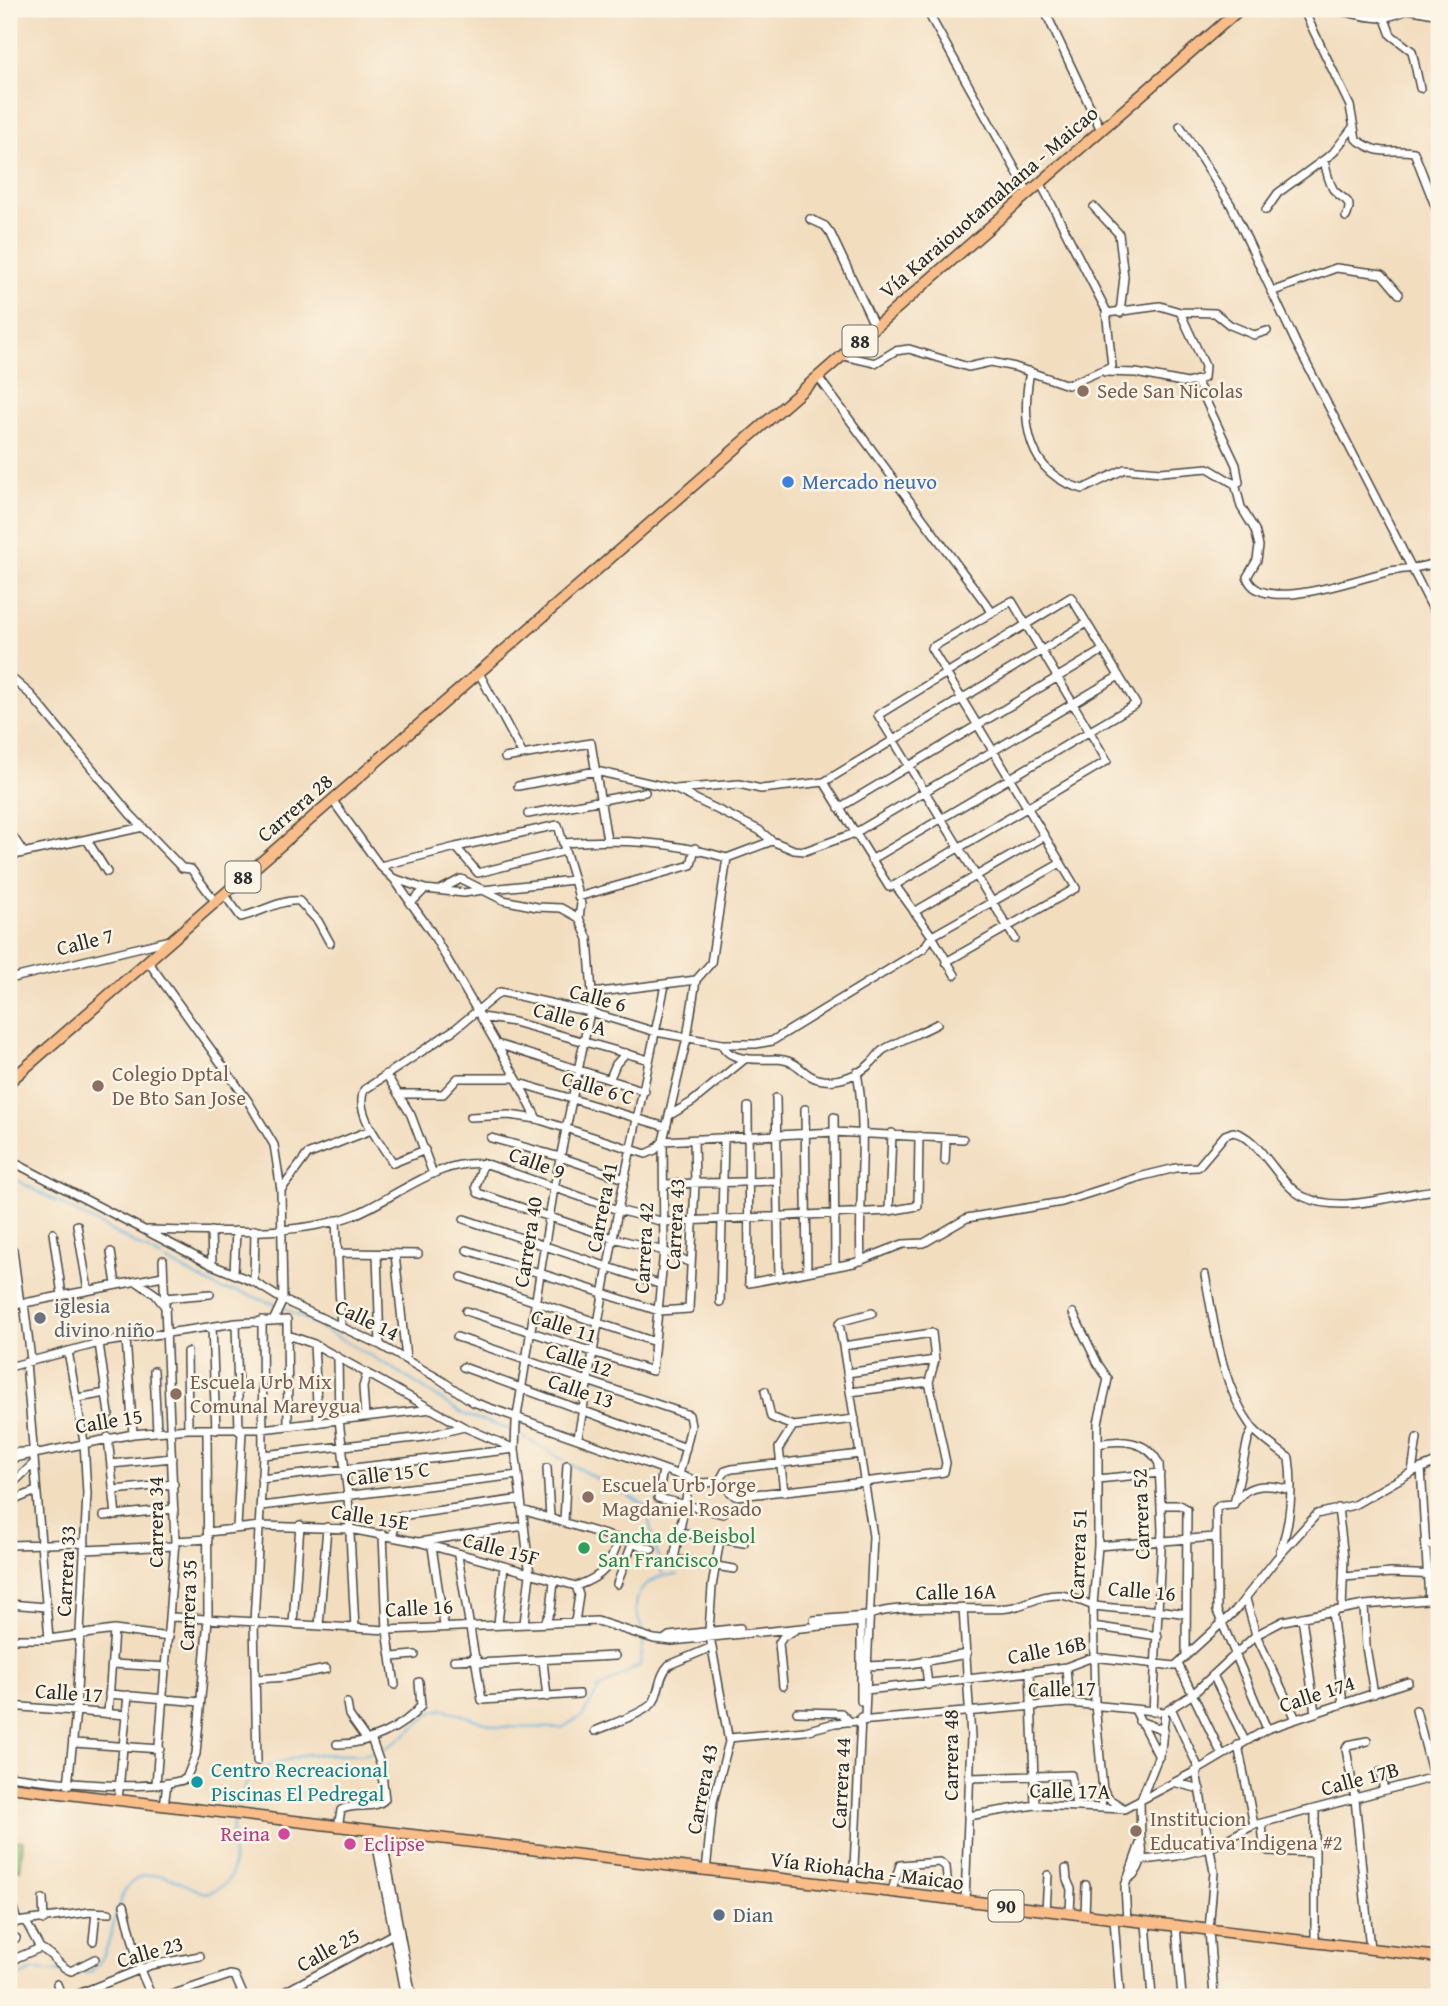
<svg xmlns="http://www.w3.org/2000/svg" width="1448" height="2006" viewBox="0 0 1448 2006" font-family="'Gentium Book Plus',serif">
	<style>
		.green { fill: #8cc478; stroke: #5c7852; stroke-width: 2 }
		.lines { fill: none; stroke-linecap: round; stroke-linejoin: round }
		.stream { stroke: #63b2dd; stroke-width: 2 }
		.minor-casing { stroke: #494641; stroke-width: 10 }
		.highway-casing { stroke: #494641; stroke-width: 13 }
		.minor { stroke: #fff; stroke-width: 7 }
		.highway { stroke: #f8bd89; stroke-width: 10 }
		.education-dot { fill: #8d6e63; stroke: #fcf5e5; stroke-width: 2.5 }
		.shop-dot { fill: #3f7fe0; stroke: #fcf5e5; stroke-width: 2.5 }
		.worship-dot { fill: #6b7280; stroke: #fcf5e5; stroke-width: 2.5 }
		.leisure-dot { fill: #2e9e5b; stroke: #fcf5e5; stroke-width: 2.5 }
		.culture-dot { fill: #0f9aa8; stroke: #fcf5e5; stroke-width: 2.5 }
		.hotel-dot { fill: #d1479c; stroke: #fcf5e5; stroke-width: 2.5 }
		.service-dot { fill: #5c6f8a; stroke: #fcf5e5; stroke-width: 2.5 }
		.labels { text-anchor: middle; stroke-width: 5; stroke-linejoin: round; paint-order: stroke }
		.shield { fill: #fcf5e5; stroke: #6a6863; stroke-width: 2 }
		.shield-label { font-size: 19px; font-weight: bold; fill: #2b2b2b }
		.street-label { font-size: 21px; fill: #2b2b2b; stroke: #fcf5e5 }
		.education-label { font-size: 21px; fill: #785e54; stroke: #fcf5e5; text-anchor: start }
		.shop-label { font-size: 21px; fill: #366cbe; stroke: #fcf5e5; text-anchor: start }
		.worship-label { font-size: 21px; fill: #5b616d; stroke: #fcf5e5; text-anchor: start }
		.leisure-label { font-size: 21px; fill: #27864d; stroke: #fcf5e5; text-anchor: start }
		.culture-label { font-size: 21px; fill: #0d838f; stroke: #fcf5e5; text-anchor: start }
		.hotel-label { font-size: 21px; fill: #b23c85; stroke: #fcf5e5; text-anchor: end }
		.service-label { font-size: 21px; fill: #4e5e75; stroke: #fcf5e5; text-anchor: start }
	</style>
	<rect width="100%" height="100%" fill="#fcf5e5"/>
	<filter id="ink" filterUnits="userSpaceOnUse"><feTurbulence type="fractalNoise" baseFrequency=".0143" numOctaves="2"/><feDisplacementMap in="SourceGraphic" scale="14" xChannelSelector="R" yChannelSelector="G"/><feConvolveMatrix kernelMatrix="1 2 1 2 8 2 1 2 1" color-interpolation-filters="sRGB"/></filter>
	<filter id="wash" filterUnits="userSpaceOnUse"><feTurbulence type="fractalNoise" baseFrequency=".00686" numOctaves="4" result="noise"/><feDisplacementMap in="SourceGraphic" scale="28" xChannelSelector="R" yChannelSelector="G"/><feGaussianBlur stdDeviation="1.57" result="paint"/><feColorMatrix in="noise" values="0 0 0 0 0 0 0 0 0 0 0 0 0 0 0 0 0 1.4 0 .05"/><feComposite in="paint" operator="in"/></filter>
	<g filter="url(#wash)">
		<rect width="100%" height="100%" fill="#f2ddbf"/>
		<path class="green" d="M9,1840L23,1841L20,1870L9,1868Z"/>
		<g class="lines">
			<path class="stream" d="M9,1176L162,1258
				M167,1261L222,1290L237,1291L277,1305
				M283,1307L389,1366L465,1415L514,1431
				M518,1434L565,1461
				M570,1464L645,1505L662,1573
				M643,1633C641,1625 635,1613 636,1605C638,1584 659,1573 678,1575
				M380,1751L397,1741L434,1711L444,1709L498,1727L562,1728L583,1715L599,1689L640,1665L644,1638
				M237,1810L248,1779L271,1765L307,1754L361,1755L374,1752
				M73,1972L88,1973C124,1955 102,1869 159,1875C175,1877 190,1888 205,1893C249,1883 226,1850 234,1819
				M9,1981L33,1970L64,1972"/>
		</g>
	</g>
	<g filter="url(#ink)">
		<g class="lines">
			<defs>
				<path id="minor" d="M926,9L1028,192
					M1044,9L1101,130
					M1303,9L1350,106L1356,139C1383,158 1386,148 1414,152L1439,216
					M1332,9C1363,15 1380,25 1408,9L1439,15
					M1385,19L1391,35L1412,51L1420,88
					M1180,126L1231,205L1296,343L1439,621
					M1324,160C1326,170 1328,180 1333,189C1342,201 1355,198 1346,217
					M1094,207L1119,234L1124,277L1120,313
					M1266,210L1278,193L1333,153L1354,126
					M810,219L825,226L831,234L875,327
					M1271,292L1336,268L1382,274L1399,294
					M1107,313L1160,306L1180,312L1215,313L1230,325L1254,335L1267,331
					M844,356L875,363L895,351L909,349L968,367L991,362L1015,367L1068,385L1112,366L1106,310L1040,182
					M1030,371C1021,421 1026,474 1083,489L1125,469L1161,472L1208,468L1233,483L1239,482L1236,465L1197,382
					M1105,372L1136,373L1187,383L1204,378L1205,366L1180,312
					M818,377L992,612
					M1235,483L1241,507L1255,530L1259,546L1257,560L1247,577C1260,617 1363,576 1391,571C1408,568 1423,568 1439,562
					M479,673L523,755
					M9,676L31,695L130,814L182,868L191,869L215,901
					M505,758L591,743L607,840
					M824,782L889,887L895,885L932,936L955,975
					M518,786L596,771L675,789L739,784L761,789L824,782L1087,623
					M675,789L759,830L772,841
					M333,801L380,866L394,879L432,933L519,1083L537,1119
					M839,808L1103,650
					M528,814L645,792
					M9,831L24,853
					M87,840L107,872
					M563,843L558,825L456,847L478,873L565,851
					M9,856L143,827
					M871,860L1136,704L1071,597L878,715L1015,939
					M380,866L456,847
					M396,879L425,889
					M895,885L1107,761L1012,601L931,648C979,728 1027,808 1076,888L946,962
					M440,890L461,879L483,890L573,880
					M224,894L241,917C259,913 282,899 299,901L318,921L330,943
					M578,897L691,865L695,848
					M410,904L425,889L464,893L483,890L503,900L537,907L561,908L579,918L588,939L592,993L590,1012L554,1188L516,1422L515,1449L530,1575L524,1623
					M914,912L1045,836
					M579,918L581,904L563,843C621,839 670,841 727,858
					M147,960L248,1101L274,1145L281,1190L283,1300L274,1319
					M9,979L170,940
					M592,993L696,980L711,963L727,858L772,841L794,850L805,851L855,833L1119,676
					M481,1017L514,1022L649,1060
					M497,1044L645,1091
					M722,1044C729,1063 760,1059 775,1059C801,1060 801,1075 818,1079C836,1084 860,1075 872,1062C876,1058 879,1053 883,1050C900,1040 920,1033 937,1024
					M857,1072C868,1134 858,1199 861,1261
					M386,1074L411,1115L433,1174
					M610,1078L616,1064L626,1053
					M519,1083L666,1127
					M398,1094H443L458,1078H516
					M776,1098L779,1276
					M748,1107L749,1283L854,1263L903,1244L924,1243L967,1218L1062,1202L1143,1176L1176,1168L1198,1167L1225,1135L1233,1132C1260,1136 1278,1185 1304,1197C1345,1215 1397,1193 1439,1190
					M805,1109L807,1272
					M670,1115L692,1102L746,1058
					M470,1117L509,1115L537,1119L646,1154L655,1150L663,1141L834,1132L963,1139
					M834,1117L835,1267
					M491,1138L560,1157L625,1179
					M425,1150L393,1163C381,1143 354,1113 364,1090L455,1029L500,992L590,1012L656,1032L722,1044H756L772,1041L924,948L932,936L1061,863
					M9,1160L212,1265L254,1282L283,1300L380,1345L441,1380L473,1402L702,1483L719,1482
					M945,1161L946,1138
					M483,1163L476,1187L478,1193L613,1238L664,1251L691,1263
					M665,1184L777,1181
					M281,1190L307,1155L371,1130
					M889,1211L892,1133
					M464,1219L659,1284
					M336,1220L341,1327
					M77,1225L88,1290
					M148,1230C210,1231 299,1238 356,1214C397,1197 443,1155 490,1165L618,1210L664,1222L889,1211L918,1206L919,1136
					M211,1231L212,1265
					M53,1233L62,1295
					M13,1250L20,1304
					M467,1250L659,1311L689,1309L695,1184L694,1140
					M111,1252L116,1284
					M340,1253L418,1254
					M377,1254L380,1345
					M395,1254L406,1359
					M234,1273L236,1231
					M1205,1275C1215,1326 1220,1382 1251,1426C1258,1436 1278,1450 1289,1458C1293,1487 1291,1523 1280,1550
					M462,1277L655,1342
					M136,1281L155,1294L166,1308
					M254,1282L255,1230
					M165,1298L210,1294
					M720,1302L724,1139
					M24,1303L31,1360
					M9,1306L163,1276
					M466,1311L652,1371L664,1251L663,1141L687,1038L696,980
					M1073,1313L1098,1364L1108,1379L1098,1423V1546L1093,1605L1095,1704L1103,1790L1101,1806
					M236,1323L239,1431
					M212,1327L216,1430
					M288,1335L314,1344L464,1427L515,1449
					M457,1337L689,1415L691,1426L679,1475
					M126,1339L133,1434
					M99,1343L109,1414
					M314,1344L318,1423
					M843,1346L839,1324L842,1321L872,1313
					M187,1352L188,1429
					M338,1358L339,1420L348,1496L355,1628
					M26,1362L49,1639
					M9,1367L99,1343L236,1323L287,1320L288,1425
					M463,1367L686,1448
					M154,1371L157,1432
					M847,1373L935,1360
					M765,1391L771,1417L793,1426L855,1419
					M850,1392L929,1382
					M78,1398L106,1393
					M365,1417L363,1387L367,1373
					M1253,1429L1248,1439L1234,1504L1220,1505L1216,1509L1217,1611L1267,1729
					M108,1437L116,1516
					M578,1437L618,1210L665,985
					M1098,1444C1120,1439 1148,1440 1159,1464L1162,1530L1153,1712
					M9,1453L36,1451
					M263,1455L424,1437L464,1427
					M9,1459L133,1434L188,1429H262L432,1409
					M111,1464L172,1458
					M547,1468L550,1517
					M1421,1468L1429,1600
					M663,1470L658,1498L723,1514
					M1412,1472L1417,1438
					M261,1479L515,1449
					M690,1479L674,1559L734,1569
					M1097,1479L1160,1473
					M719,1482L735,1496C803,1490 870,1481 938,1473L944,1472L946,1463L929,1382L935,1360L932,1333L843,1346L873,1536L865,1715L862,1721
					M719,1482L725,1471L732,1469L860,1454
					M9,1487L34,1463
					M114,1490L174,1484
					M784,1492L779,1448L793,1426
					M1237,1500C1249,1482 1270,1484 1290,1490
					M9,1502L36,1491
					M1161,1505H1180L1187,1509L1186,1656
					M261,1506L518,1475
					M1338,1508L1344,1558L1342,1609
					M522,1510L652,1549
					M104,1516L174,1509
					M564,1521L567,1465
					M237,1528L242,1431
					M208,1532L260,1526L350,1529L418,1542L576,1586C605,1576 610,1566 619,1538
					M679,1532L744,1543
					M383,1534L387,1630L395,1685
					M392,1536L399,1516L521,1499
					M175,1541L208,1539
					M419,1542L524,1526
					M9,1545L85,1543
					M1426,1545L1439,1544
					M1098,1546L1215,1537
					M432,1547L444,1626
					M84,1550L175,1546
					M458,1556L482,1700L579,1694
					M1344,1577L1391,1573L1439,1575
					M617,1584L633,1542
					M1246,1599L1256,1635L1296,1719
					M9,1604L46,1607
					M1364,1605L1366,1647L1374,1694
					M963,1608L971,1738L965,1902
					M1332,1611L1343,1704
					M172,1617L387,1630L597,1621L654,1639L672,1641L861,1622
					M1302,1617L1315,1713
					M864,1618C889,1601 976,1612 1008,1608C1026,1606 1040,1594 1060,1595C1073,1596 1083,1603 1095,1606C1126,1611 1156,1608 1186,1614
					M814,1620L867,1616
					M575,1622L579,1595L576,1586
					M861,1622V1701
					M545,1623L551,1610L554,1581
					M293,1624L300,1525
					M498,1624L504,1566
					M319,1626L327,1527
					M1093,1626L1158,1636
					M9,1639H49L114,1630L169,1637
					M665,1639L669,1636L740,1628
					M392,1657L415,1655
					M454,1660L477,1659
					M925,1660L928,1685
					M543,1661L547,1697
					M477,1663L615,1656
					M112,1664L167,1667
					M1178,1664L1222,1755
					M867,1666L910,1664L967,1654
					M1066,1667L1069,1703
					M1030,1672L1035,1805
					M1213,1675L1245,1741
					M257,1679L286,1677L326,1669
					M783,1686L779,1643L783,1637L797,1629
					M866,1690L1030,1672L1066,1667L1093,1657L1175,1666L1235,1611L1277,1558L1317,1514L1354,1505L1412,1472L1439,1461
					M109,1694L200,1702
					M347,1703L349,1715L366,1739
					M9,1706L127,1715
					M1171,1708L1199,1769
					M1135,1710L1159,1757
					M1416,1710L1436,1787L1439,1813
					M797,1712L841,1713L850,1722
					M108,1714L114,1630
					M1139,1721L1164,1730
					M595,1731C608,1725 649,1712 654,1701C660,1689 659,1675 669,1665L712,1647
					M729,1738L805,1731L835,1723L1069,1703L1165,1712L1193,1694L1256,1635L1283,1621L1364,1605L1439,1599
					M1367,1741L1348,1745L1346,1749L1355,1799L1370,1949
					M74,1743L160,1749
					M337,1744C366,1745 403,1728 421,1706L419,1682
					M1238,1745L1254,1825
					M257,1761L254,1622L263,1455L262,1320
					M1196,1771L1214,1872L1209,1930L1214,1997
					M1380,1772L1384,1790
					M9,1776C54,1782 145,1793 186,1779L196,1754L208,1619L207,1430
					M970,1778L1071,1775L1076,1805
					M1177,1783L1200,1789
					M156,1784L175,1541L163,1260
					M68,1785L76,1711L87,1494L84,1442L68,1351
					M1104,1791L1109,1799L1123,1808
					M118,1800L128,1695
					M164,1806L167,1783
					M1315,1810V1943
					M968,1816L1035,1805L1124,1809L1196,1771L1267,1729L1408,1682
					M1262,1824L1264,1847L1268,1851L1315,1853
					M338,1827L341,1810C355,1802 374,1811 385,1799L381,1766L371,1738
					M374,1831L406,1997
					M381,1832L412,1997
					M1135,1861L1177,1856L1210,1848L1254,1825L1434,1777
					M1066,1869L1067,1880L1071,1889L1070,1914
					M706,1871L713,1802L729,1742L709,1631L712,1587L720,1539
					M1127,1879C1140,1874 1145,1854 1141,1841
					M853,1889L861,1717
					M9,1893L17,1922
					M891,1893L900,1865L940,1862L946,1867L949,1900
					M43,1899L44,1920
					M124,1905L140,1970L152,1997
					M1046,1911L1048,1875
					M1085,1916L1086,1885
					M1114,1919L1120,1997
					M1127,1921L1125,1886L1141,1841L1140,1802L1161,1750L1165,1712
					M26,1922L40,1948
					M1146,1923L1152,1997
					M1176,1926L1182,1997
					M9,1927L17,1922L90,1912L109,1913
					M93,1941L96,1912
					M9,1943L16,1938
					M9,1968L16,1958L40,1948C54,1954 57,1966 71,1971L95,1959
					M57,1984L62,1997
					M71,1997L151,1965L200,1956
					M165,1997L230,1975L235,1976L244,1997
					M275,1997L395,1933"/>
				<path id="highway" d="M9,1082L1240,9
					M9,1787L1439,1957"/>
			</defs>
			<use href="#minor" class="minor-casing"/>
			<use href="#highway" class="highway-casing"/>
			<use href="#minor" class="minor"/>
			<use href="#highway" class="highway"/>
		</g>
	</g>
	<g class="education-dot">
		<circle cx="1083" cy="391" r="7"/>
		<circle cx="98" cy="1086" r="7"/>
		<circle cx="176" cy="1394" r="7"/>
		<circle cx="588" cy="1497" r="7"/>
		<circle cx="1136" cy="1831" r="7"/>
	</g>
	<circle class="shop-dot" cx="788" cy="482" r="7"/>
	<circle class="worship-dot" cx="40" cy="1318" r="7"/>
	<circle class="leisure-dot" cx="584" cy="1548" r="7"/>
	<circle class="culture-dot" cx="197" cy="1782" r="7"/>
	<g class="hotel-dot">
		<circle cx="284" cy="1834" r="7"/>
		<circle cx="350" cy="1844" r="7"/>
	</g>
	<circle class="service-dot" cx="719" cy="1915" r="7"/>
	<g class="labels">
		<g class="shield">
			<rect x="842.5" y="325.5" width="35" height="31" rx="5"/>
			<rect x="225.5" y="861.5" width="35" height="31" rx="5"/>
			<rect x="988.5" y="1890.5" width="35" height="31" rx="5"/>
		</g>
		<g class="shield-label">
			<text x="860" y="348">88</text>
			<text x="243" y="884">88</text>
			<text x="1006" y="1913">90</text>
		</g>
		<g class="street-label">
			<text transform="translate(989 202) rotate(-41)" y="7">Vía Karaiouotamahana - Maicao</text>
			<text transform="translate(295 808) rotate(-41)" y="7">Carrera 28</text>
			<text transform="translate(85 942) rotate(-14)" y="7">Calle 7</text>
			<text transform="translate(598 998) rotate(15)" y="7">Calle 6</text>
			<text transform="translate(570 1019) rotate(16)" y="7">Calle 6 A</text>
			<text transform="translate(598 1088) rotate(16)" y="7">Calle 6 C</text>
			<text transform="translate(537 1163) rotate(20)" y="7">Calle 9</text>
			<text transform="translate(602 1207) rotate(-79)" y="7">Carrera 41</text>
			<text transform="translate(675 1224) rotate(-87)" y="7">Carrera 43</text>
			<text transform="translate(528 1242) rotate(-81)" y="7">Carrera 40</text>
			<text transform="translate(644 1248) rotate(-87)" y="7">Carrera 42</text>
			<text transform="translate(367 1320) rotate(26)" y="7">Calle 14</text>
			<text transform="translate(564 1326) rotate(18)" y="7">Calle 11</text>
			<text transform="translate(579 1360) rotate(18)" y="7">Calle 12</text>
			<text transform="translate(581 1391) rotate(19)" y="7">Calle 13</text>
			<text transform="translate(109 1421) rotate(-9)" y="7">Calle 15</text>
			<text transform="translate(388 1474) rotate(-7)" y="7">Calle 15 C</text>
			<text transform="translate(1141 1514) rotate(-92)" y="7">Carrera 52</text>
			<text transform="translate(370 1517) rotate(9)" y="7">Calle 15E</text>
			<text transform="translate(156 1522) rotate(-90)" y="7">Carrera 34</text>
			<text transform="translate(501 1549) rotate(15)" y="7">Calle 15F</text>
			<text transform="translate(1078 1554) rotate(-88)" y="7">Carrera 51</text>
			<text transform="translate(66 1571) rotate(-87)" y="7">Carrera 33</text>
			<text transform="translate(1142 1591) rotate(5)" y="7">Calle 16</text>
			<text transform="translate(956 1592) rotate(-1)" y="7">Calle 16A</text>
			<text transform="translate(188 1605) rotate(-88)" y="7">Carrera 35</text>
			<text transform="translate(419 1608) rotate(-3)" y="7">Calle 16</text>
			<text transform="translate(1047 1650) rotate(-11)" y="7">Calle 16B</text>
			<text transform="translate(1062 1689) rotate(-1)" y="7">Calle 17</text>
			<text transform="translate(69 1693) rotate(4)" y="7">Calle 17</text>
			<text transform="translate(1317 1694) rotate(-18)" y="7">Calle 174</text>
			<text transform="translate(951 1755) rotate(-90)" y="7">Carrera 48</text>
			<text transform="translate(1360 1779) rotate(-15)" y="7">Calle 17B</text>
			<text transform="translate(841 1783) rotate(-87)" y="7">Carrera 44</text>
			<text transform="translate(702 1789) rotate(-79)" y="7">Carrera 43</text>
			<text transform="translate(1070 1791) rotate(1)" y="7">Calle 17A</text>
			<text transform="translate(867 1871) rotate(7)" y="7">Vía Riohacha - Maicao</text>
			<text transform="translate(328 1950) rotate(-29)" y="7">Calle 25</text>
			<text transform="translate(150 1952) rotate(-16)" y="7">Calle 23</text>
		</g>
		<g class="education-label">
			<text x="1097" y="398">Sede San Nicolas</text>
			<text x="112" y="1081">Colegio Dptal<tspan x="112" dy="24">De Bto San Jose</tspan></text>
			<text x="190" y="1389">Escuela Urb Mix<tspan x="190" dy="24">Comunal Mareygua</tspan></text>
			<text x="602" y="1492">Escuela Urb Jorge<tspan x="602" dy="24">Magdaniel Rosado</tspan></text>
			<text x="1150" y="1826">Institucion<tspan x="1150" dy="24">Educativa Indigena #2</tspan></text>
		</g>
		<g class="shop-label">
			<text x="802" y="489">Mercado neuvo</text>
		</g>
		<g class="worship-label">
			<text x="54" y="1313">iglesia<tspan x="54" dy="24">divino niño</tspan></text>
		</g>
		<g class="leisure-label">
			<text x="598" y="1543">Cancha de Beisbol<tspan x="598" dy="24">San Francisco</tspan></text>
		</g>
		<g class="culture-label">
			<text x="211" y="1777">Centro Recreacional<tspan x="211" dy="24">Piscinas El Pedregal</tspan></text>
		</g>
		<g class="hotel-label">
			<text x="270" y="1841">Reina</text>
			<text x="364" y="1851" text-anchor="start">Eclipse</text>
		</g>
		<g class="service-label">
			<text x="733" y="1922">Dian</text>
		</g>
	</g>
	<rect width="1448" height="2006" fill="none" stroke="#fcf5e5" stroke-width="35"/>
</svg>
